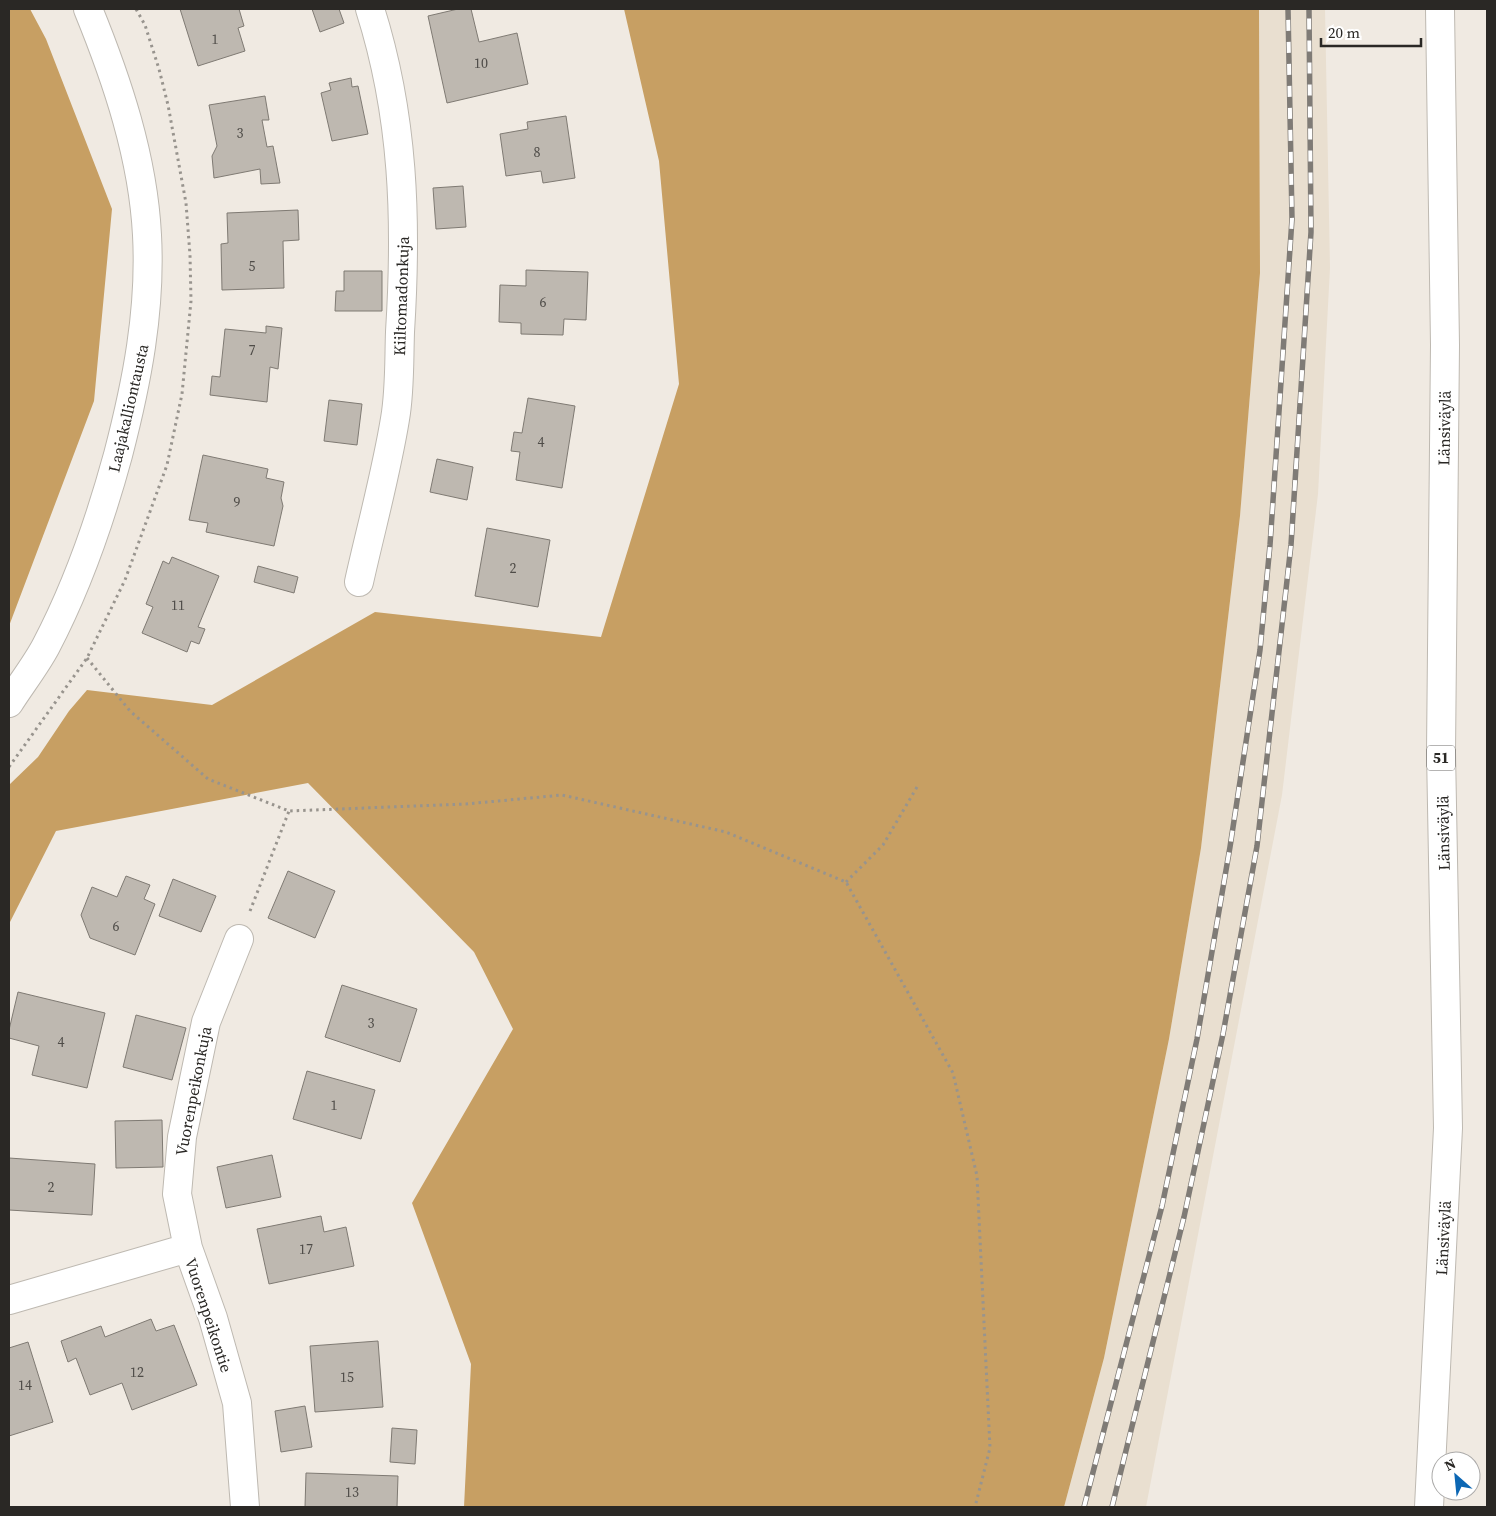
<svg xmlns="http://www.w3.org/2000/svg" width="1496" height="1516" viewBox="0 0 1496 1516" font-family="'Source Serif 4',serif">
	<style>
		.built { fill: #e9dfd0 }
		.forest { fill: #c79f63 }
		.building { fill: #beb8b0; stroke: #7f7a73 }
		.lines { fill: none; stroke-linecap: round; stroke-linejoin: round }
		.minor-casing { stroke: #beb9b1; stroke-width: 30 }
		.highway-casing { stroke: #beb9b1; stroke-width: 30 }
		.path { stroke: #98948e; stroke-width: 3; stroke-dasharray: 2.5 4; stroke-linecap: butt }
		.minor { stroke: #fff; stroke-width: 28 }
		.highway { stroke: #fff; stroke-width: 28 }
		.rail-casing { stroke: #7f7b76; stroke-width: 5.5 }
		.rail { stroke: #fff; stroke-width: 4; stroke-dasharray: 11; stroke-linecap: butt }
		.labels { text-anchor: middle; stroke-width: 4.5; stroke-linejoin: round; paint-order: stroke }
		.number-label { font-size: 14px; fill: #4f4c48 }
		.shield { fill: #fff; stroke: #6a6866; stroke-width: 1 }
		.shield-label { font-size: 15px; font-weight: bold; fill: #2a2825 }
		.street-label { font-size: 16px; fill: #2a2825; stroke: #fff }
	</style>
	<rect width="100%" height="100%" fill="#f0eae2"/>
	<path class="built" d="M1259,9H1325L1330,268L1318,494L1282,795L1146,1507H1064L1104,1358L1169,1039L1201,848L1240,516L1260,273Z"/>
	<path class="forest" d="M9,9H30L46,39L112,209L94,401L9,626Z
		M624,9H1259L1260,273L1240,516L1201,848L1169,1039L1104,1358L1064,1507H464L471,1364L412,1203L513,1029L474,952L308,783L56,831L9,924V785L38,757L69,711L87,690L212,705L375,612L601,637L679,384L659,161Z"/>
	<path class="building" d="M180,9H239L244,26L238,28L245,51L198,66Z
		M312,9H339L344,23L320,32Z
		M458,9H471L479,42L517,33L528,84L447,103L428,16Z
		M351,78L352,87L358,86L368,134L332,141L321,93L331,90L329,83Z
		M265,96L269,120H262L267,147L273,146L280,183L261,184L260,169L214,178L212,156L217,146L209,105Z
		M566,116L575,178L543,183L541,171L506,176L500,134L528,129L527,122Z
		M463,186L466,227L436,229L433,188Z
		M298,210L299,240L283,241L284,288L222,290L221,244L228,243L227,213Z
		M526,270L588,272L586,320L564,319L563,335L521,334V323L499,322L500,285L526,286Z
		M344,271H382V311H335L336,291H344Z
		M266,326L282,328L278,369L270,367L267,402L210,395L212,376L220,377L225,329L266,333Z
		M528,398L575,406L562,488L516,480L520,452L511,451L514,432L522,433Z
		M329,400L362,404L357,445L324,441Z
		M203,455L268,469L266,478L284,482L281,498L283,506L274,546L206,532L208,523L189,520Z
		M437,459L473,467L467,500L430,492Z
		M487,528L550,540L538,607L475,596Z
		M172,557L219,576L198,627L205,629L199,644L191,641L187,652L142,633L153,607L146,604L163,561L169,564Z
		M258,566L298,577L294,593L254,582Z
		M288,871L335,891L315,938L268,918Z
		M126,876L150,885L144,899L155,904L135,955L90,938L81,915L92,887L117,897Z
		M173,879L216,896L201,932L159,916Z
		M342,985L417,1009L400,1062L325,1037Z
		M18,992L105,1013L87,1088L32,1075L39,1046L9,1038V1030Z
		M136,1015L186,1028L172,1080L123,1067Z
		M307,1071L375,1090L361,1139L293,1119Z
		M162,1120L163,1167L116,1168L115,1121Z
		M272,1155L281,1197L226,1208L217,1167Z
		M9,1158L95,1164L92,1215L9,1210Z
		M321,1216L324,1232L346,1227L354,1266L269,1284L257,1229Z
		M151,1319L156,1331L174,1325L197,1385L132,1410L122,1383L90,1395L76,1358L68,1362L61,1341L101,1326L105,1337Z
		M378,1341L383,1407L315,1412L310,1346Z
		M28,1342L53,1422L9,1436V1348Z
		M305,1406L312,1447L281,1452L275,1411Z
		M392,1428L417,1430L415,1464L390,1462Z
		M306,1473L398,1476L397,1507H305Z"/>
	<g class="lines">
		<defs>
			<path id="minor" d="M359,582C371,528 386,474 395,419C400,391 399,360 400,332C407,221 404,116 370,9
				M9,703C21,684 36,665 46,646C78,585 100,521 118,455C137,382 151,310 147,235C143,157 117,80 88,9
				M188,1248L177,1194L182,1137L206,1022L239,939
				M9,1300L188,1248L213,1318L237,1403L245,1507"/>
			<path id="highway" d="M1429,1507L1448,1128L1441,752L1445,345L1440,9"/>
		</defs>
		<use href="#minor" class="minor-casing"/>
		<use href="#highway" class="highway-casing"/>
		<path class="path" d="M87,658L130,711L208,779L289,811L466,804L562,795L726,832L846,882L953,1073L977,1176L990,1448L975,1507
			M9,767L87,658L125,580L167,465L182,394L191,301L190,255L186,203L168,105L159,69L145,25L136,9
			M846,882L883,845L917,787
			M250,911L289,811"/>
		<use href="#minor" class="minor"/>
		<use href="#highway" class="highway"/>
		<defs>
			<path id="rail" d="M1084,1507L1162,1206L1197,1039L1230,847L1260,650L1270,545L1292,219L1288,9
				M1112,1507L1184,1217L1223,1034L1257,846L1291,545L1311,232L1309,9"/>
		</defs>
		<use href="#rail" class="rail-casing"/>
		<use href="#rail" class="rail"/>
	</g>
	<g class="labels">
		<g class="number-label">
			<text x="215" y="44">1</text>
			<text x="481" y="68">10</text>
			<text x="240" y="138">3</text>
			<text x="537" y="157">8</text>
			<text x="252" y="271">5</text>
			<text x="543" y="307">6</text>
			<text x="252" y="355">7</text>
			<text x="541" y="447">4</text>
			<text x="237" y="507">9</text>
			<text x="513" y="573">2</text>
			<text x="178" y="610">11</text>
			<text x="116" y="931">6</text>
			<text x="371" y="1028">3</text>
			<text x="61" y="1047">4</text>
			<text x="334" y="1110">1</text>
			<text x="51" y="1192">2</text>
			<text x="306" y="1254">17</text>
			<text x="137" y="1377">12</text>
			<text x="347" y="1382">15</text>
			<text x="25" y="1390">14</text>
			<text x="352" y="1497">13</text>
		</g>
		<rect class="shield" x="1427" y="745.5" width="28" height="25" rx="4"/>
		<g class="shield-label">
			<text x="1441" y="763">51</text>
		</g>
		<g class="street-label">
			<text transform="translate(401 296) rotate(-88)" y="6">Kiiltomadonkuja</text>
			<text transform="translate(128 408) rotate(-77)" y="6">Laajakalliontausta</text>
			<text transform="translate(1444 428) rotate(-89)" y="6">Länsiväylä</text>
			<text transform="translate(1443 833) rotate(-91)" y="6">Länsiväylä</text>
			<text transform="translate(193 1091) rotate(-79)" y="6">Vuorenpeikonkuja</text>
			<text transform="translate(1443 1238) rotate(-87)" y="6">Länsiväylä</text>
			<text transform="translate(209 1315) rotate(72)" y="6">Vuorenpeikontie</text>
		</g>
	</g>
	<rect width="1496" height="1516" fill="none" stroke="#2a2825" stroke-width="20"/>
	<g transform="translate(1456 1476) rotate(333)"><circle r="24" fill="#ffffff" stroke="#aaa9a8"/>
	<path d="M0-4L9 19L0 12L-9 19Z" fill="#0c67b4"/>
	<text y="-8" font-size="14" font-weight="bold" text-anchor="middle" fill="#2a2825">N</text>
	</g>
	<path d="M1321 38v8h100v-8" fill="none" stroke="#2a2825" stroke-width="2.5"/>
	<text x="1328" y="38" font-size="15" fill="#2a2825" stroke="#ffffff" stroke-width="4" paint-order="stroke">20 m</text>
</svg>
